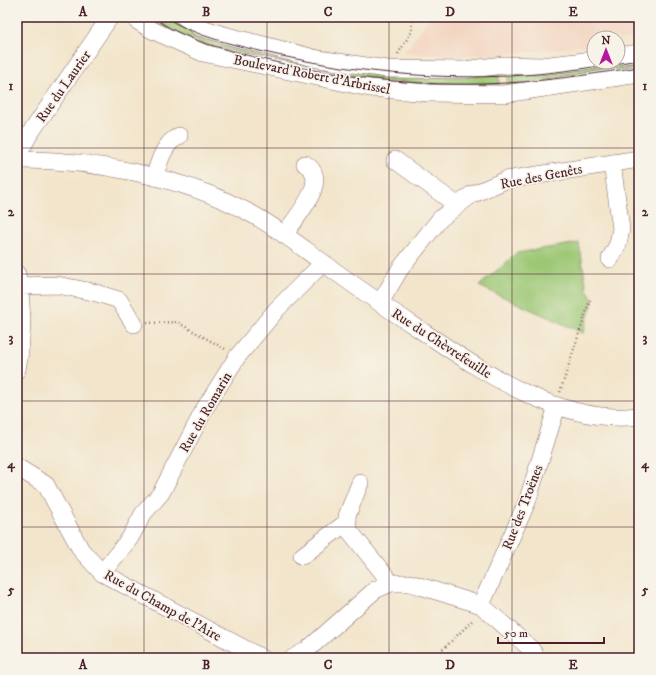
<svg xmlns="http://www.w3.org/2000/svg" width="656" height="675" viewBox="0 0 656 675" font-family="'IM FELL DW Pica',serif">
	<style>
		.built { fill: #f3d4bf }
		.green { fill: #9cc774; stroke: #737350 }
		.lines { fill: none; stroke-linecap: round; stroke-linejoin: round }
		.minor-casing { stroke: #856463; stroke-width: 18 }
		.path { stroke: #856463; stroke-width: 2.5; stroke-dasharray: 1 3; stroke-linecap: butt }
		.minor { stroke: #fff; stroke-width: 17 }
		.tram { stroke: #4a1f2b; stroke-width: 1 }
		.grid { fill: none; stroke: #4a1f2b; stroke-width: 1; stroke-opacity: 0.55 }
		.labels { text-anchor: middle; stroke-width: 3.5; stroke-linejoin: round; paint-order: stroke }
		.street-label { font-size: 14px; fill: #4a1f2b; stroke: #f7f3e8 }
		.neatline { fill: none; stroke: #4a1f2b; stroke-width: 1.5 }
		.grid-label { font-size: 13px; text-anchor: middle; font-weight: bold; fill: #4a1f2b }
	</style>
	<rect width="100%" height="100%" fill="#f7f3e8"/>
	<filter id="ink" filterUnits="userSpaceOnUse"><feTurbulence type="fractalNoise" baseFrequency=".025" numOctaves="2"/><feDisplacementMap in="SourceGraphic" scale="8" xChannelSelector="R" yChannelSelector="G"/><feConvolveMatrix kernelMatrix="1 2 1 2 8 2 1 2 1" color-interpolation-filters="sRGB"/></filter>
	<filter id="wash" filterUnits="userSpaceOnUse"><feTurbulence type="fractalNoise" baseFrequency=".012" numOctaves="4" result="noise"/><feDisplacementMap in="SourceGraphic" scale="16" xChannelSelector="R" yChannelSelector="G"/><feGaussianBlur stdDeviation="0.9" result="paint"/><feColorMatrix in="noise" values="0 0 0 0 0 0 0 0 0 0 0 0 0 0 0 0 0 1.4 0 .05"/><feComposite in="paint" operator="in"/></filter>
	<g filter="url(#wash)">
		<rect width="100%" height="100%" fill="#f2e5cb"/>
		<path class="built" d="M430,17H639V37L618,40V38H594V44L558,49L495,55L452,56L404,53Z"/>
		<path class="green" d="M166,17L189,28L458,75H499V85H444L358,79L209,46L172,31L161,24Z
			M639,58V68L508,85V74L557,70Z
			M579,243L587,290L593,300L583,333L479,286L517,253Z"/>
	</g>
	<g filter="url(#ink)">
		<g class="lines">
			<defs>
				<path id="minor" d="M184,17L199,27L224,35L318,59L387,69L464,70L503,65L541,66L594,60
					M136,20L152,30L203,53L370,88L429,93L504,94L639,74
					M618,56L639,53
					M17,156L29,135L110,17
					M17,160C91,159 183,177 248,212C275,226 300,246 325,264C356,287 387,308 419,329C482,371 560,426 639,416
					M395,160L457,205
					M154,177C160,161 163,144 179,136
					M284,235C296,217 332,179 305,164
					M610,259L618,244L621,229L612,163
					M17,274C23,305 23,339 17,370
					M19,286L57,285L93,292L119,300L134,324
					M380,303L400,269L440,219L471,195L506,180L639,159
					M17,467L46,485L81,550L102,573L262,658
					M360,483L347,516L348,529L391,583
					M302,556L347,522
					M102,573L130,538L143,514L161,493L205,408L237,357L277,309L323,263
					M481,605L527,502L557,406
					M293,658L307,650L375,590L391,583H410L481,605L531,649L537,658"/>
			</defs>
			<use href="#minor" class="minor-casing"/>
			<path class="path" d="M398,54L412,31L411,17
				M147,323L177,322L225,349
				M560,392L591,297
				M434,658L474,619"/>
			<use href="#minor" class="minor"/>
			<path class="tram" d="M153,17C181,39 220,48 254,57C341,79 431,89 522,82C561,79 600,73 639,67
				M165,17C194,36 231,44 264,52C349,72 437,81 525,75C563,72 601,66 639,60"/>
		</g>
	</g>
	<path class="grid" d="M144,17V658M267,17V658M389,17V658M512,17V658M17,148H639M17,274H639M17,401H639M17,527H639"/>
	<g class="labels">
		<g class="street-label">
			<text transform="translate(312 74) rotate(11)" y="5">Boulevard Robert d'Arbrissel</text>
			<text transform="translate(63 86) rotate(-55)" y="5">Rue du Laurier</text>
			<text transform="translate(541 176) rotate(-11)" y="5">Rue des Genêts</text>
			<text transform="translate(442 343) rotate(33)" y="5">Rue du Chèvrefeuille</text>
			<text transform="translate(205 412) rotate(-60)" y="5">Rue du Romarin</text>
			<text transform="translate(522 507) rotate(-69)" y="5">Rue des Troënes</text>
			<text transform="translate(163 605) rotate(29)" y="5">Rue du Champ de l'Aire</text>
		</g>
	</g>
	<rect width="656" height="675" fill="none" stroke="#f7f3e8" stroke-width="44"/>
	<g transform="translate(606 50)"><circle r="19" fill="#f7f3e8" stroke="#b29e9c"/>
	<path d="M0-3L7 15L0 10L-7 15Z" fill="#b5179e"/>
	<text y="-6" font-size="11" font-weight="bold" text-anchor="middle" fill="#4a1f2b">N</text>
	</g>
	<path d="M498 637v6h106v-6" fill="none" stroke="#4a1f2b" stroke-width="2"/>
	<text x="504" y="637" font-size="12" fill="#4a1f2b" stroke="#f7f3e8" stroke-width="3" paint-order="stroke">50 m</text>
	<rect x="22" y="22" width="612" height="631" class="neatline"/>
	<g class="grid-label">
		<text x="83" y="16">A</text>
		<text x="206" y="16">B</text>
		<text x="328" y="16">C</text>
		<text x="450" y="16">D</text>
		<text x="573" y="16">E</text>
		<text x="11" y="90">1</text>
		<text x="645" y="90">1</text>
		<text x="11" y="216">2</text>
		<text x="645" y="216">2</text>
		<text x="11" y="342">3</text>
		<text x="645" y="342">3</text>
		<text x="11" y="468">4</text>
		<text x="645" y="468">4</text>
		<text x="11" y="594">5</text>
		<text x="645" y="594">5</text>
		<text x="83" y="669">A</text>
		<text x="206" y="669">B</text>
		<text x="328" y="669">C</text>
		<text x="450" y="669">D</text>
		<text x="573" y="669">E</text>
	</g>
</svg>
